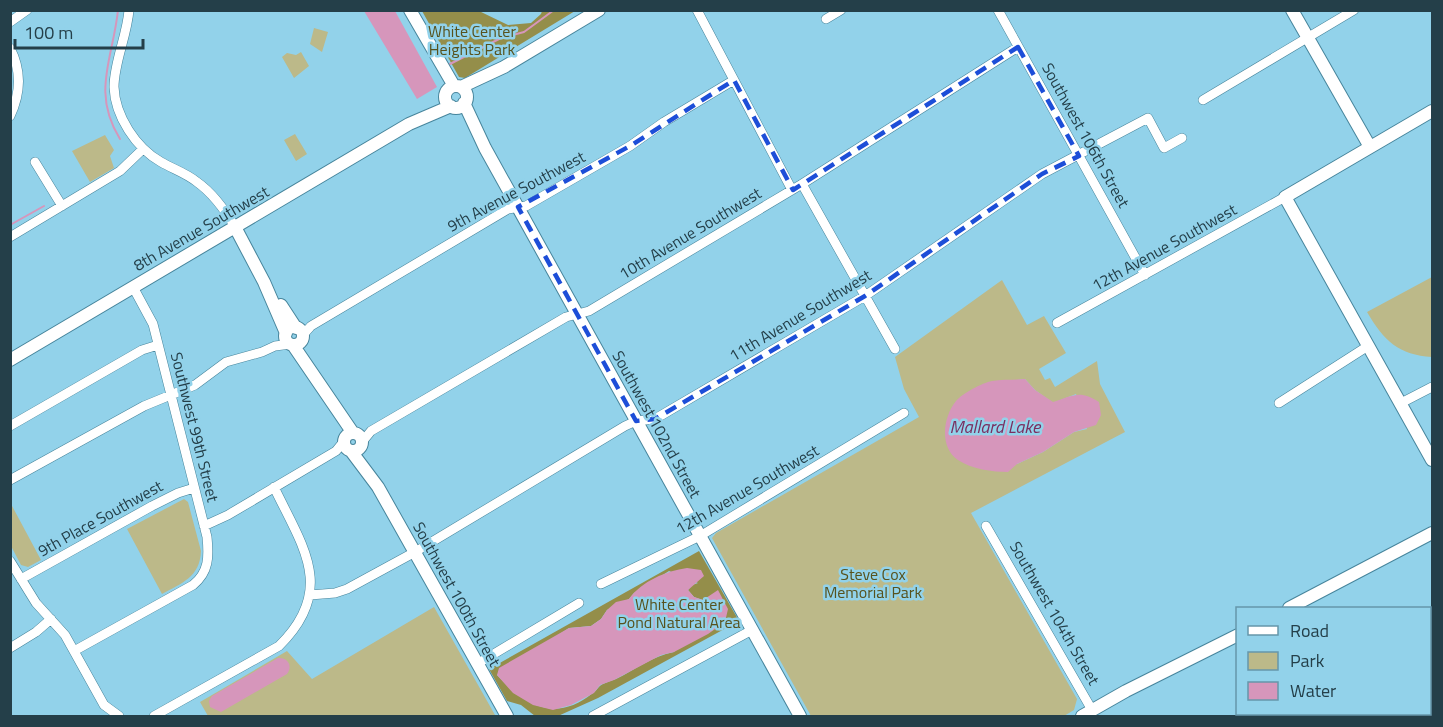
<svg xmlns="http://www.w3.org/2000/svg" width="1443" height="727" viewBox="0 0 1443 727" font-family="'Titillium Web',sans-serif">
	<style>
		.green { fill: #bcb989; fill-rule: evenodd }
		.forest { fill: #948e4a; fill-rule: evenodd }
		.water { fill: #d696bb }
		.lines { fill: none; stroke-linecap: round; stroke-linejoin: round }
		.stream { stroke: #d696bb; stroke-width: 2 }
		.street-casing { stroke: #47859c; stroke-width: 10 }
		.secondary-casing { stroke: #47859c; stroke-width: 14 }
		.street { stroke: #fff; stroke-width: 9 }
		.secondary { stroke: #fff; stroke-width: 12 }
		.marked { fill: none; stroke: #1d4ed8; stroke-width: 4.5; stroke-dasharray: 12 8; stroke-linejoin: round }
		.labels { text-anchor: middle; stroke-width: 5; stroke-linejoin: round; paint-order: stroke }
		.park-label { font-size: 16px; fill: #57521e; stroke: #92d2ea }
		.street-label { font-size: 16px; fill: #243f49; stroke: #92d2ea }
		.water-label { font-size: 18px; font-style: italic; fill: #7a2e5f; stroke: #92d2ea }
	</style>
	<rect width="100%" height="100%" fill="#92d2ea"/>
	<path class="green" d="M314,28L328,32L322,52L310,44Z
		M301,52L309,66L294,78L282,57L287,53L296,55Z
		M295,134L307,154L296,161L284,140Z
		M105,135L114,150L110,156L114,168L90,182L72,151Z
		M1432,277V357C1399,355 1384,341 1367,312Z
		M1002,280L1027,325L1044,316L1066,353L1039,369L1045,380L1050,378L1055,387L1097,361L1100,384L1125,432L971,513L1077,699L1074,710L1064,716H811L712,538L716,533L919,417L904,389L895,357ZM1025,379L1035,390L1053,403L1076,394L1087,429L1074,432L1043,452L1017,464L1009,381Z
		M184,499L188,502L201,551C200,577 182,583 162,594L127,529Z
		M11,504L41,560L28,567L21,565L11,546Z
		M434,607L495,715L492,716H208L200,702L287,651L312,679Z"/>
	<path class="forest" d="M422,11H479L508,25L531,23L541,14L542,11H575L465,78L459,77Z
		M699,551L739,621L598,698L558,716H535L521,705L507,701L489,669ZM669,571L698,583L692,585L688,590L694,597L703,600L711,597L674,652C652,656 635,670 616,679C611,681 607,682 603,684C598,686 597,691 593,693C556,723 525,706 497,675L569,628L591,626L601,619L607,610L629,599L634,593Z"/>
	<path class="water" d="M364,11H395L437,87L417,99Z
		M1025,379L1035,390L1053,402C1072,396 1080,389 1099,402L1101,415L1096,425L1074,432L1043,452L1017,464L1008,472C993,472 971,469 958,460C939,447 943,417 956,401C963,393 982,383 992,381C1003,379 1014,380 1025,379Z
		M687,568L701,570L704,576L688,590L694,597L703,600L718,590L728,609L725,622L708,634L674,652L661,655L614,680L600,685L594,693L571,705L553,710L533,705L513,693L497,675L499,668L569,628L591,626L601,619L607,610L616,602L629,599C642,581 666,571 687,568Z
		M278,658C288,657 293,666 287,674L221,712L210,707L209,701L212,696Z"/>
	<g class="lines">
		<path class="stream" d="M118,10C113,59 91,92 120,139
			M450,64L501,38L524,32L554,10
			M10,225L44,206"/>
		<defs>
			<path id="street" d="M129,10C127,36 114,62 114,87C115,116 136,148 161,162C173,169 186,173 197,182C214,194 225,210 235,227
				M697,10L792,190
				M998,10L1145,275
				M826,19L841,10
				M10,22L27,10
				M10,48C22,71 21,93 10,116
				M1203,100L1354,10
				M35,162L62,206
				M802,184L895,349
				M10,237L120,171L143,149
				M1057,323L1285,197
				M302,336L311,326L508,209L526,206L630,146L664,122L734,80
				M1279,403L1368,346
				M1401,403L1432,387
				M10,426L142,350L158,345
				M362,442L371,431L566,317L589,311L802,184L1018,47
				M10,480L144,406L195,385L226,362L262,352L275,346L291,344
				M204,526L228,515L336,451L345,440
				M986,526L1092,710
				M10,561L36,603L65,635L104,705L119,716
				M21,579L152,506L178,493L194,488
				M601,584L700,536L904,413
				M310,595L335,593L347,589L415,552L625,426L636,421L655,419L865,296L1042,174L1148,118L1164,148L1182,138
				M10,648L36,632L51,619
				M74,651L193,585C209,572 209,557 207,537L153,324L133,287
				M477,664L579,603
				M154,716L279,646C337,589 302,546 274,487
				M593,716L752,630"/>
			<path id="secondary" d="M410,10L454,86
				M1292,10L1370,147
				M445 97a11 11 0 1 1 22 0a11 11 0 1 1-22 0Z
				M461,87L504,67L599,10
				M464,103L485,148L800,716
				M1432,111L1285,197L1432,460
				M235,227L264,282L286,333
				M281,305L296,328
				M285 336a9 9 0 1 1 18 0a9 9 0 1 1-18 0Z
				M293,345L353,433
				M10,360L409,124L451,106
				M344 442a9 9 0 1 1 18 0a9 9 0 1 1-18 0Z
				M351,451L378,487L507,716
				M1289,608L1432,533
				M1430,676L1432,675
				M1339,714L1341,716
				M1082,716L1126,691L1238,635
				M1354,716L1360,714"/>
		</defs>
		<use href="#street" class="street-casing"/>
		<use href="#secondary" class="secondary-casing"/>
		<use href="#street" class="street"/>
		<use href="#secondary" class="secondary"/>
	</g>
	<path class="marked" d="M1018,47L1079,156L1042,174L865,296L655,419L636,421L518,207L630,146L734,80L793,190Z"/>
	<g class="labels">
		<g class="park-label">
			<text x="472" y="37">White Center<tspan x="472" dy="18">Heights Park</tspan></text>
			<text x="873" y="580">Steve Cox<tspan x="873" dy="18">Memorial Park</tspan></text>
			<text x="679" y="610">White Center<tspan x="679" dy="18">Pond Natural Area</tspan></text>
		</g>
		<g class="street-label">
			<text transform="translate(1086 135) rotate(61)" y="6">Southwest 106th Street</text>
			<text transform="translate(516 191) rotate(-28)" y="6">9th Avenue Southwest</text>
			<text transform="translate(201 228) rotate(-30)" y="6">8th Avenue Southwest</text>
			<text transform="translate(690 233) rotate(-31)" y="6">10th Avenue Southwest</text>
			<text transform="translate(1164 247) rotate(-29)" y="6">12th Avenue Southwest</text>
			<text transform="translate(800 315) rotate(-31)" y="6">11th Avenue Southwest</text>
			<text transform="translate(657 424) rotate(61)" y="6">Southwest 102nd Street</text>
			<text transform="translate(195 427) rotate(76)" y="6">Southwest 99th Street</text>
			<text transform="translate(747 489) rotate(-30)" y="6">12th Avenue Southwest</text>
			<text transform="translate(100 518) rotate(-29)" y="6">9th Place Southwest</text>
			<text transform="translate(457 594) rotate(61)" y="6">Southwest 100th Street</text>
			<text transform="translate(1055 613) rotate(60)" y="6">Southwest 104th Street</text>
		</g>
		<g class="water-label">
			<text x="995" y="433">Mallard Lake</text>
		</g>
	</g>
	<rect width="1443" height="727" fill="none" stroke="#243f49" stroke-width="24"/>
	<rect x="1236" y="607" width="195" height="108" fill="#92d2ea" stroke="#6697aa" stroke-width="1.5"/>
	<rect x="1248" y="626" width="30" height="9" fill="#ffffff" stroke="#6697aa" stroke-width="1.5"/>
	<text x="1290" y="637" font-size="18" fill="#243f49">Road</text>
	<rect x="1248" y="652" width="30" height="18" fill="#bcb989" stroke="#6697aa" stroke-width="1.5"/>
	<text x="1290" y="667" font-size="18" fill="#243f49">Park</text>
	<rect x="1248" y="682" width="30" height="18" fill="#d696bb" stroke="#6697aa" stroke-width="1.5"/>
	<text x="1290" y="697" font-size="18" fill="#243f49">Water</text>
	<path d="M15 39v9h128v-9" fill="none" stroke="#243f49" stroke-width="3"/>
	<text x="24" y="39" font-size="18" fill="#243f49" stroke="#92d2ea" stroke-width="4.5" paint-order="stroke">100 m</text>
</svg>
